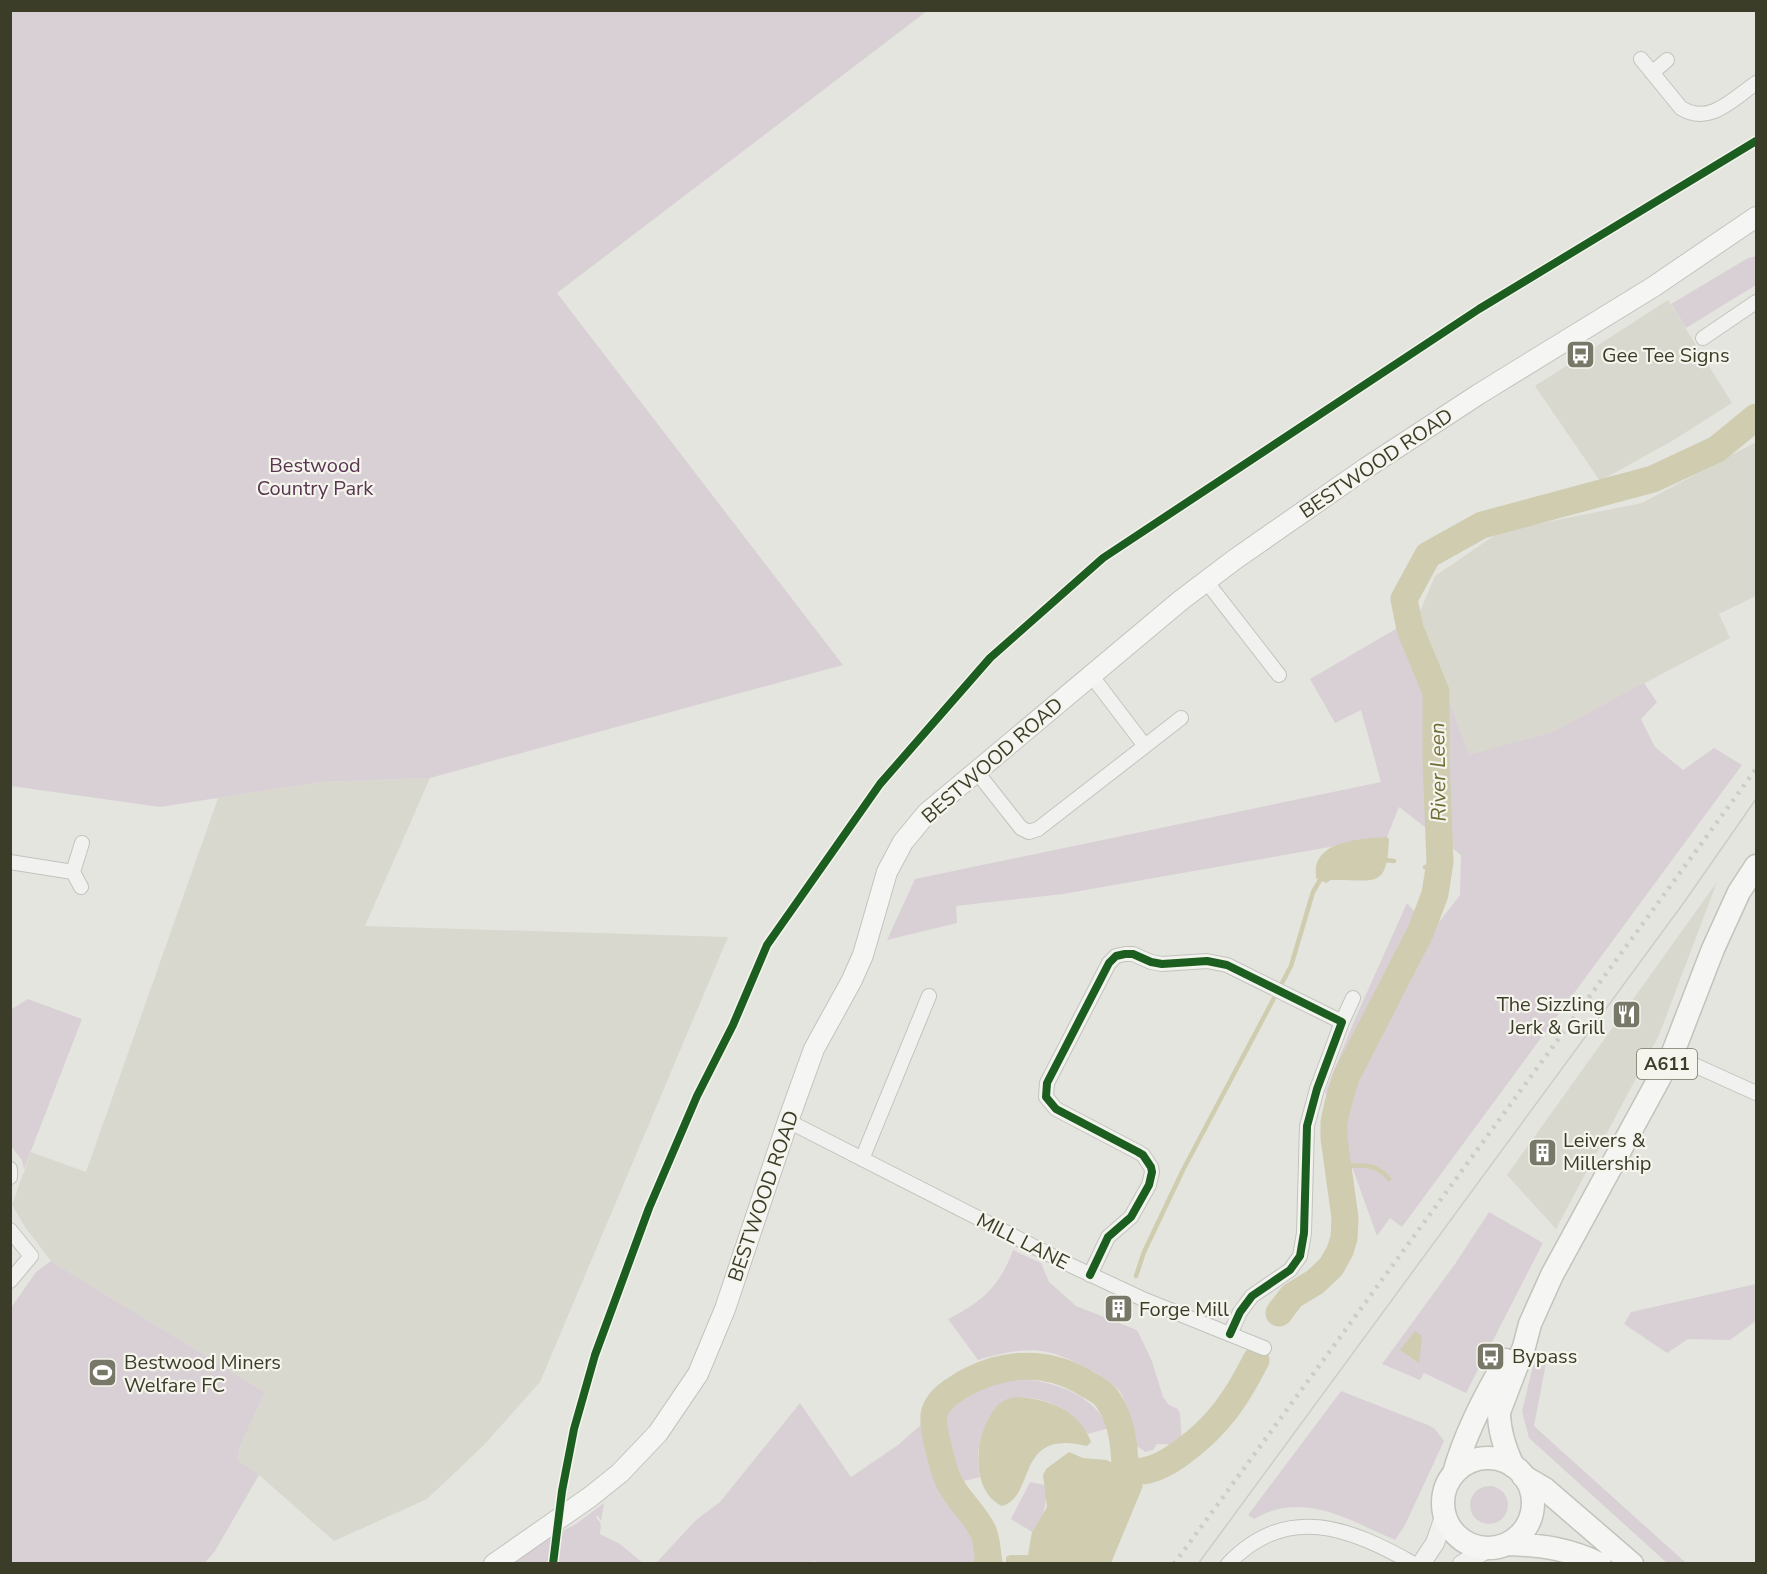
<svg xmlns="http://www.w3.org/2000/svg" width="1767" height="1574" viewBox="0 0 1767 1574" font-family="'Nunito Sans',sans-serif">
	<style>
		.built { fill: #d8d8ce }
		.green { fill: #d9d0d6 }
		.water { fill: #cfccaf }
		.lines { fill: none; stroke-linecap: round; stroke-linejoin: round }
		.stream { stroke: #cfccaf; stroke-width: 4.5 }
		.river { stroke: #cfccaf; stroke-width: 27 }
		.minor-casing { stroke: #c3c3be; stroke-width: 16 }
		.tertiary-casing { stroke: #c3c3be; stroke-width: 20 }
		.secondary-casing { stroke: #c3c3be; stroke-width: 22 }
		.primary-casing { stroke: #c3c3bc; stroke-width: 25 }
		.minor { stroke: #f1f1ef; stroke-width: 14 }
		.tertiary { stroke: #f1f1ef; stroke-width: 18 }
		.secondary { stroke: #f5f5f4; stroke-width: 20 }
		.primary { stroke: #f5f5f4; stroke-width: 22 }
		.tram { stroke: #cccdc8; stroke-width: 1.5 }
		.rail { stroke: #cccdc8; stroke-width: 4.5; stroke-dasharray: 3 6; stroke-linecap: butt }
		.cycleway-casing { stroke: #f5f4ed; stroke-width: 11 }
		.cycleway { stroke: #1b5e20; stroke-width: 8 }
		.labels { text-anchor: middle; stroke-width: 4.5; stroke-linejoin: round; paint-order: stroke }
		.shield { fill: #f5f4ed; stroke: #747463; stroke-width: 1.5 }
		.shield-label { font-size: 18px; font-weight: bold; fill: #3c3d28 }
		.poi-label { font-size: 20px; fill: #3c3d28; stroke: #f5f4ed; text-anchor: start }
		.street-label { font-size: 20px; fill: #3c3d28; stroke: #f5f4ed }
		.park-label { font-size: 20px; fill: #583651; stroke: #f5f4ed }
		.water-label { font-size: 21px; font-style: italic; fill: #6f6c34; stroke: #f5f4ed }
	</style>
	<rect width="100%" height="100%" fill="#e5e5e0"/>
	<path class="built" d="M1668,300L1732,403L1672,441L1600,481L1535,386Z
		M1756,442V596L1719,614L1730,638L1552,732L1469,756L1418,616L1435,576L1501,531L1642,503Z
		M430,778L365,926L728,937L540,1382L483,1446L427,1499L334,1541L259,1475L237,1459L240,1447L265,1392L51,1261L25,1227L12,1205L31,1152L86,1172L218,798L321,782Z
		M1717,882L1659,1035L1556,1229L1507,1175Z"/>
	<path class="green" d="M10,11H927L557,293L843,665L430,778L321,782L160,807L11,786Z
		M1756,256V285L1686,328L1671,304L1748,258Z
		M1418,616L1469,755L1552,732L1644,683L1657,702L1641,719L1655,747L1683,770L1714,748L1742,765L1402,1227L1390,1218L1377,1236L1325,1092L1355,1019L1407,903L1432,931L1460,895L1461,855L1399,807L1387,837L1063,894L956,906L957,923L887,940L915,879L1381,782L1361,710L1335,723L1310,679Z
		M28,999L82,1019L24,1169L22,1160L11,1146L10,1010Z
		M1489,1212L1543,1243L1466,1393L1424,1373L1420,1380L1382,1364L1455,1264Z
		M1013,1250L1041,1263L1049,1282L1076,1306L1137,1330L1152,1361L1163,1397L1169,1405L1178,1409L1180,1414L1182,1445L1157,1444L1153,1450L1145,1452C1141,1448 1133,1445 1131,1440C1124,1427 1129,1408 1122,1395C1117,1385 1103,1378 1093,1372C1046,1345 1028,1346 978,1360L948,1319C982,1302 1000,1286 1013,1250Z
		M51,1261L265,1392L240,1447L237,1459L259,1475L215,1551L205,1563H11V1308L36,1272Z
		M1756,1284V1321L1730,1340L1688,1339L1667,1353L1624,1324L1631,1312Z
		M1548,1353L1534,1426L1686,1563H1667L1529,1438L1522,1411L1533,1366Z
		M1007,1378C1046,1379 1091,1390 1109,1428L1088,1434C1083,1429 1080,1424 1075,1419C1058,1403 1041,1398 1018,1397L978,1450V1465L980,1477L960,1482L952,1454L939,1436C940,1396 973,1384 1007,1378Z
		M1341,1391L1428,1425L1435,1429L1444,1441L1405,1525L1395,1540C1348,1520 1304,1490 1254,1519L1248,1515Z
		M800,1403L851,1477L898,1445L924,1422C926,1435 936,1443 942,1454C949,1468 949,1485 957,1499C962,1505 968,1510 973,1516C983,1529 990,1551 977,1564H820L814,1561L807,1564L659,1563L657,1562L696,1520L720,1502Z
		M1030,1482L1045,1485C1048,1506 1044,1514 1032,1532L1011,1519Z
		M1470 1505a19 19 0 1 1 38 0a19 19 0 1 1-38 0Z
		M604,1503L601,1521L598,1516L596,1517L601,1524L600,1534L620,1544L643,1563L503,1564V1561L576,1524Z"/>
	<path class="water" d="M1387,837L1389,839C1387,891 1375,879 1331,880L1326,883L1316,878C1316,873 1315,867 1317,863C1326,839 1365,839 1387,837Z
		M1415,1331L1422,1336L1419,1363L1400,1350Z
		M1018,1397C1049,1399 1080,1411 1091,1442L1087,1446C1014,1428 1037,1496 1002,1506C967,1489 975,1427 1000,1403C1005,1399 1012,1398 1018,1397Z
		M1069,1452L1083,1458L1107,1460L1131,1473L1143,1486L1111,1563H1006V1557L1010,1555H1028L1032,1532L1047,1507L1043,1475L1046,1469Z"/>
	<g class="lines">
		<path class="stream" d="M1385,860L1394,861
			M1425,867L1439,871
			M1339,1167C1358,1165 1376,1162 1389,1179
			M1136,1276L1144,1252L1183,1170L1291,966L1313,892L1323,875"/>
		<path class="river" d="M1279,1313L1292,1296L1315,1282L1331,1267L1340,1251L1344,1238L1345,1218L1334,1138V1122L1338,1104L1346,1077L1421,931L1435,894L1440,862L1436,760V692L1410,629L1404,599L1428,555L1482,525L1653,479L1717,449L1756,417
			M987,1564L989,1562C987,1552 987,1539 983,1531C974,1513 957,1499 949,1482C943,1470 932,1427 934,1415C936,1403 947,1394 957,1388C996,1363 1042,1358 1082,1381C1089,1386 1100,1390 1105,1396C1121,1416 1125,1445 1125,1470C1131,1470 1137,1472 1143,1471C1157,1469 1170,1461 1181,1453C1217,1427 1236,1400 1256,1360"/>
		<defs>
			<path id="minor" d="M1641,59L1681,108C1709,126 1733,99 1756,83
				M1652,73L1667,60
				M1703,338L1756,302
				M1206,581L1279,675
				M1145,746L1181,718
				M976,771L1021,828L1029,832L1038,829L1145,746L1091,675
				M10,862L73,872
				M81,887L73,872L82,843
				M1342,1022L1353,998
				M1672,1055L1756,1093
				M788,1121L1070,1265L1145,1300L1264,1348
				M862,1159L929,996
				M10,1169V1177
				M10,1230L31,1256L10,1281
				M1090,1275L1108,1237L1131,1217L1149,1185L1152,1172L1151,1167L1143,1155L1138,1152L1056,1109L1046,1097L1047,1083L1109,963L1116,956L1125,954H1133L1151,962L1162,964L1207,961L1227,965L1342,1022L1317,1089L1307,1126L1304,1233L1300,1256L1290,1270L1252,1296L1240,1312L1230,1334
				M1228,1564C1287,1502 1350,1528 1414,1564"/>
			<path id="tertiary" d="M1421,1564L1435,1543L1444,1517
				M1462,1564L1487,1549"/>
			<path id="secondary" d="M494,1564L590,1497L620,1473L658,1433L698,1374L725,1309L788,1121L814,1049L852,980L863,955L887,872L903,842L927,813L1180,601L1234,560L1366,468L1479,394L1653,287L1756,217"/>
			<path id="primary" d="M1443 1503a45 45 0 1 1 90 0a45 45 0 1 1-90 0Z
				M1513,1466C1505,1449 1499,1431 1499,1412L1524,1347L1530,1324L1552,1275L1672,1055L1713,949L1739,892L1756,866
				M1454,1473C1465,1434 1485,1395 1506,1360
				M1523,1476L1545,1489L1632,1564
				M1509,1544C1541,1545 1570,1549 1600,1564"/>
		</defs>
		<use href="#minor" class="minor-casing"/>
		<use href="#tertiary" class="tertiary-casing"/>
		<use href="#secondary" class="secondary-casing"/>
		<use href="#primary" class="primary-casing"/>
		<use href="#minor" class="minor"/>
		<use href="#tertiary" class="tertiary"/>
		<use href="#secondary" class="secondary"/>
		<use href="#primary" class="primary"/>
		<path class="tram" d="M1198,1564L1685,901L1756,799"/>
		<path class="rail" d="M1174,1564L1756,769"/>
		<defs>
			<path id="cycleway" d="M1090,1275L1108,1237L1131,1217L1149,1185L1152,1172L1151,1167L1143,1155L1138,1152L1056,1109L1046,1097L1047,1083L1109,963L1116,956L1125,954H1133L1151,962L1162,964L1207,961L1227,965L1342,1022L1317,1089L1307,1126L1304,1233L1300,1256L1290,1270L1252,1296L1240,1312L1230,1334
				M553,1564L562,1491L574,1429L595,1355L649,1208L697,1096L733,1025L767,945L880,784L990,658L1103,558L1479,309L1756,141"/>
		</defs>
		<use href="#cycleway" class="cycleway-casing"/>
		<use href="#cycleway" class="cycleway"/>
	</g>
	<defs>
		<symbol id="bus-square" viewBox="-11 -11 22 22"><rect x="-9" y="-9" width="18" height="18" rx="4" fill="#777868" stroke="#f5f4ed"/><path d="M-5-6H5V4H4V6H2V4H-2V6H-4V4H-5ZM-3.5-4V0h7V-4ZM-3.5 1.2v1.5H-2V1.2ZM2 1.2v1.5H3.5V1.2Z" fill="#fff"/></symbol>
		<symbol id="restaurant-square" viewBox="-11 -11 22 22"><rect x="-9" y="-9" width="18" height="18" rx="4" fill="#777868" stroke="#f5f4ed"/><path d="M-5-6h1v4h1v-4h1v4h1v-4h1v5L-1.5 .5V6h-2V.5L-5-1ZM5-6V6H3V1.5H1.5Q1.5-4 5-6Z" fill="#fff"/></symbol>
		<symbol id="building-square" viewBox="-11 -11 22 22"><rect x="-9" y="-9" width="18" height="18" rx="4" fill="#777868" stroke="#f5f4ed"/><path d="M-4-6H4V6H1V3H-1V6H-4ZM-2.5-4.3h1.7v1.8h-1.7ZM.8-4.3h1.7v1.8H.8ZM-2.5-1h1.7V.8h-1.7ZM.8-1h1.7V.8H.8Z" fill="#fff"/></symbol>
		<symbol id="stadium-square" viewBox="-11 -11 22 22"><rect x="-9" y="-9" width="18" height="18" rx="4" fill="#777868" stroke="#f5f4ed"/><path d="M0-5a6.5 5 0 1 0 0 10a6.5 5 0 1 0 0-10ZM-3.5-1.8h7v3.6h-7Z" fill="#fff"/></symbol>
	</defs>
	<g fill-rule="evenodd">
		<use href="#bus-square" x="1564" y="338" width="33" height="33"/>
		<use href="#restaurant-square" x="1610" y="998" width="33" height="33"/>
		<use href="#building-square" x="1526" y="1136" width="33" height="33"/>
		<use href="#building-square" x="1102" y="1292" width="33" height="33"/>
		<use href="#bus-square" x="1474" y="1340" width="33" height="33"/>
		<use href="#stadium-square" x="86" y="1356" width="33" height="33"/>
	</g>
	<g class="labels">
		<rect class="shield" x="1637" y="1049" width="60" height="30" rx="4.5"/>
		<g class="shield-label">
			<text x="1667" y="1070">A611</text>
		</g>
		<g class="poi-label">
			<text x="1602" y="362">Gee Tee Signs</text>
			<text x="1605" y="1011" text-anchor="end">The Sizzling<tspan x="1605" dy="23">Jerk &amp; Grill</tspan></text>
			<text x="1563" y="1147">Leivers &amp;<tspan x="1563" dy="23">Millership</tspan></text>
			<text x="1139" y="1316">Forge Mill</text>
			<text x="1512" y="1363">Bypass</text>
			<text x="124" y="1369">Bestwood Miners<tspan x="124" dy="23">Welfare FC</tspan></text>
		</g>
		<g class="street-label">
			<text transform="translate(1376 463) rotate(-34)" y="7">BESTWOOD ROAD</text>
			<text transform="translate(992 760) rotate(-41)" y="7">BESTWOOD ROAD</text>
			<text transform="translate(763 1196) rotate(-71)" y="7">BESTWOOD ROAD</text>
			<text transform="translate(1023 1241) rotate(27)" y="7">MILL LANE</text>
		</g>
		<g class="park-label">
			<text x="315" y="472">Bestwood<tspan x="315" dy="23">Country Park</tspan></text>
		</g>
		<g class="water-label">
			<text transform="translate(1438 772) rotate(-91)" y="7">River Leen</text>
		</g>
	</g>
	<rect width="1767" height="1574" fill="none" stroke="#3c3d28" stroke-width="24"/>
</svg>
